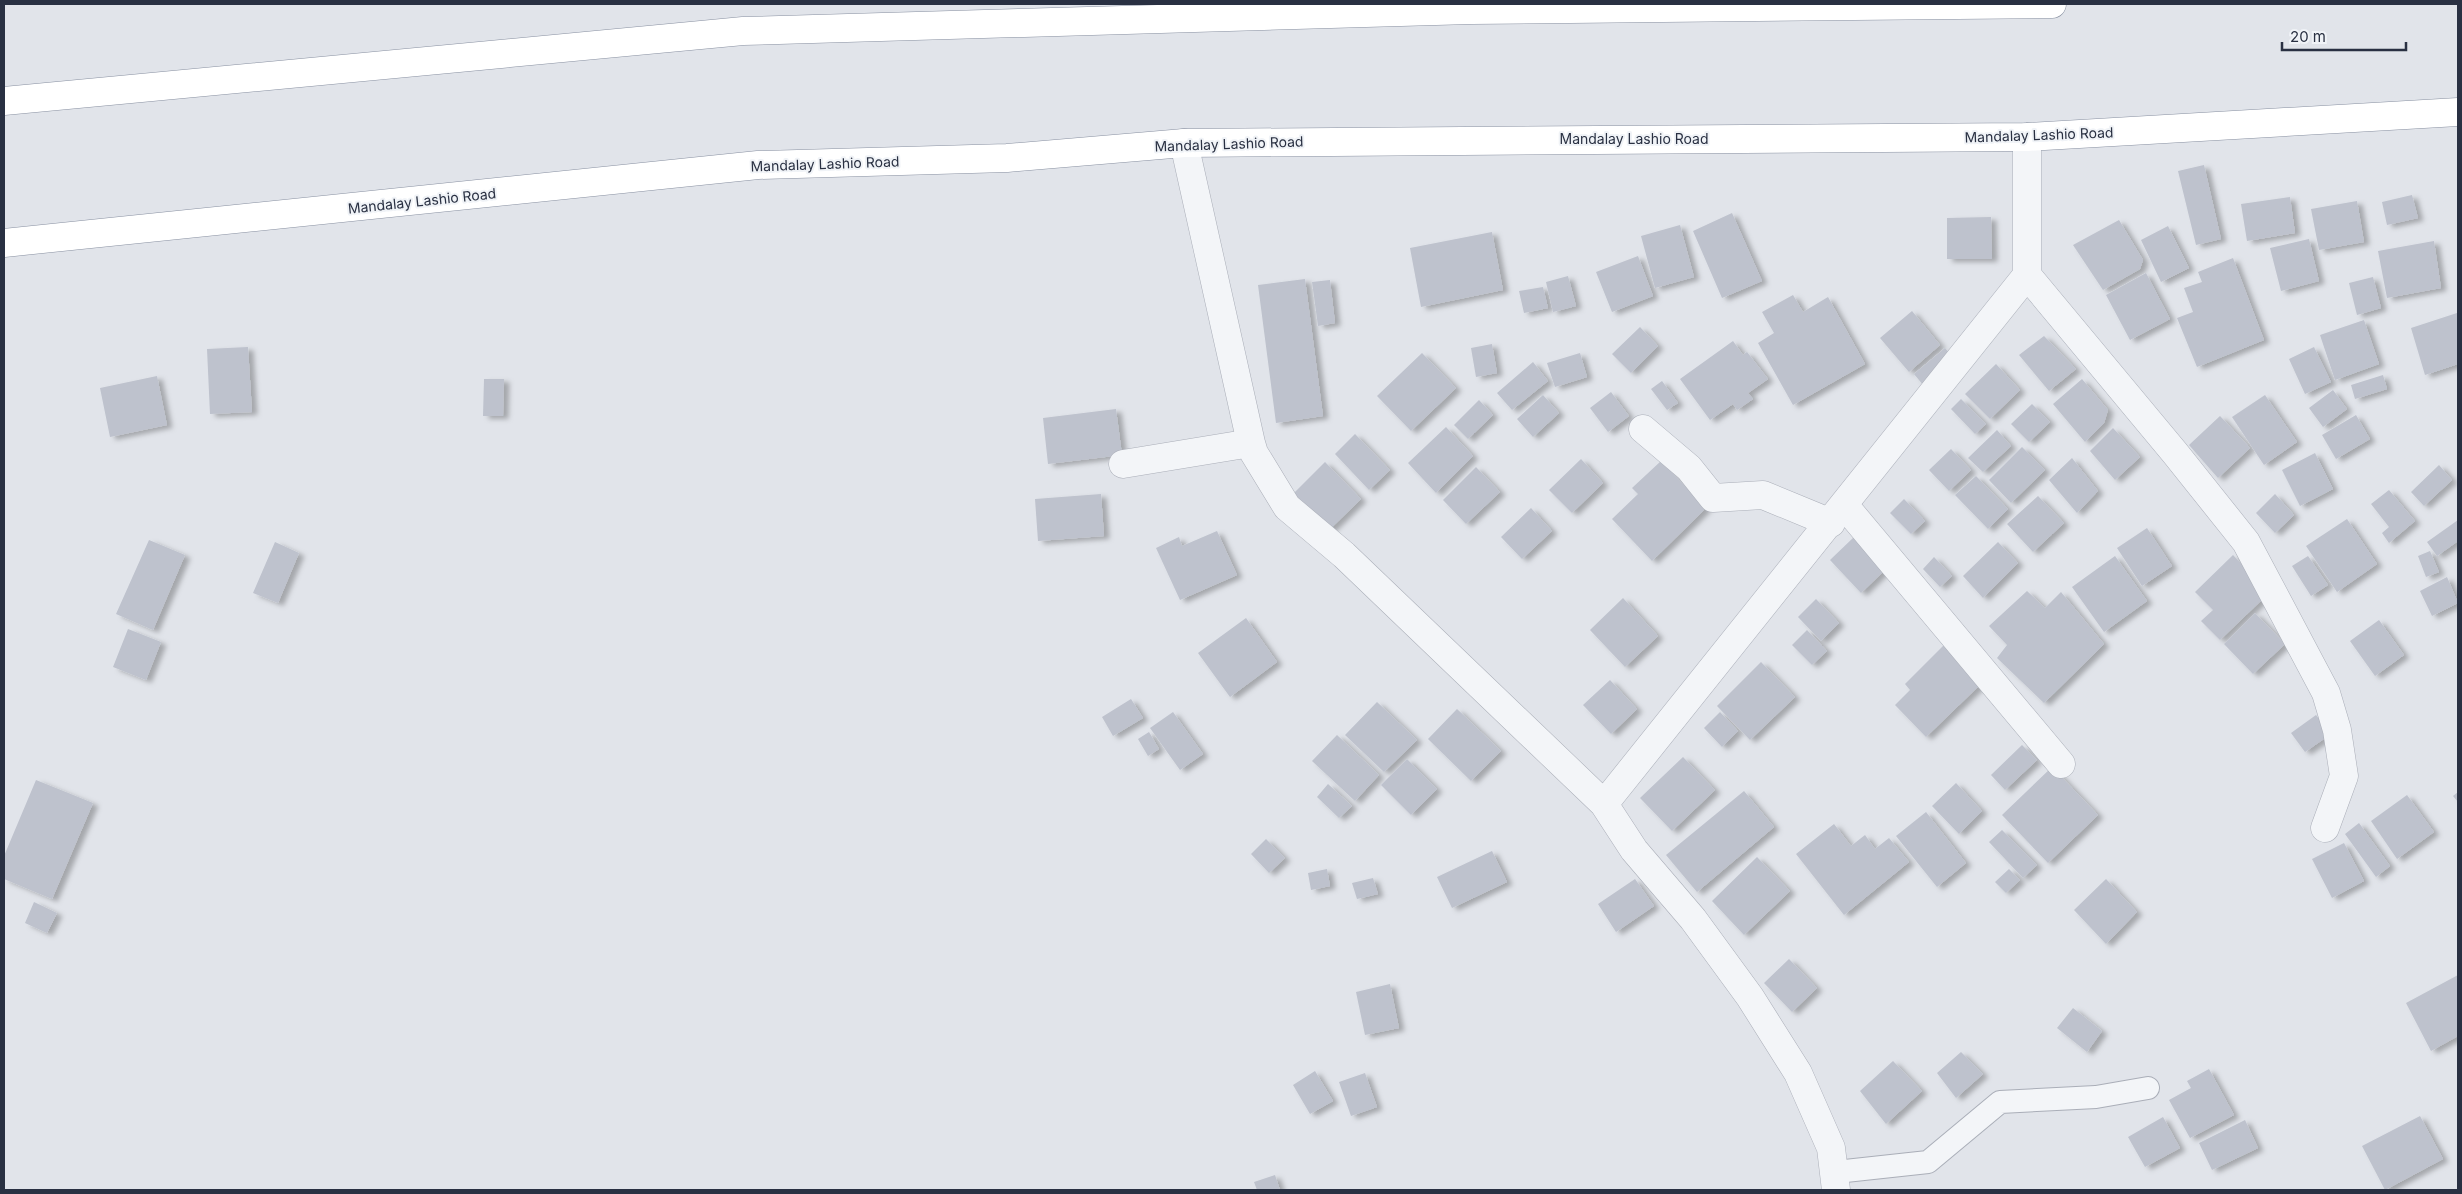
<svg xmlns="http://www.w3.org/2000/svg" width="2462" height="1194" viewBox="0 0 2462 1194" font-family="Inter,sans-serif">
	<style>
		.building { fill: #bec2cd; filter: url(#shadow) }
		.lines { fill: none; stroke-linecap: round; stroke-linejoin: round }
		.service-casing { stroke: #aaaeb8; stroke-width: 24 }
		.minor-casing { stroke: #aaaeb8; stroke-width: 29 }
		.trunk-casing { stroke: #8890a1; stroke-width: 29 }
		.service { stroke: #f3f5f8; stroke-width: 22 }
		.minor { stroke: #f3f5f8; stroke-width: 28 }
		.trunk { stroke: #fff; stroke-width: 28 }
		.labels { text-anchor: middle; stroke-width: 4; stroke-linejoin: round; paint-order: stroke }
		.street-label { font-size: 14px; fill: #293042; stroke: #f0f3f7 }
	</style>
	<defs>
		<filter id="shadow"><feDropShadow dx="5.5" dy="3" stdDeviation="2.5" flood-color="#0004"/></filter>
	</defs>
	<rect width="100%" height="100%" fill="#e1e4ea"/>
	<path class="building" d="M2204,165L2221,239L2196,245L2178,171Z
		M2412,195L2418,218L2387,225L2382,202Z
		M2290,197L2295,233L2247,241L2241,204Z
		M2357,201L2364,242L2319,250L2311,209Z
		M1732,213L1762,281L1722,298L1693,231Z
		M1991,217L1992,259H1947V218Z
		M2119,220L2143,260L2140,269L2103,290L2073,245Z
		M1680,225L1694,277L1655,288L1641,236Z
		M2168,226L2189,268L2161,282L2141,240Z
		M1492,232L1503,290L1421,307L1410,248Z
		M2309,239L2319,281L2281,291L2270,248Z
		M2434,241L2441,288L2387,298L2378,251Z
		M1638,256L1653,296L1612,312L1596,272Z
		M2233,258L2264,340L2197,367L2177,318L2193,312L2184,288L2202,282L2198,272Z
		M2146,273L2170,319L2130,340L2106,295Z
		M1568,276L1576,306L1553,312L1546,282Z
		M2373,277L2381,308L2357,315L2349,283Z
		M1305,279L1323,416L1276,423L1258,285Z
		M1330,280L1335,323L1318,326L1312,282Z
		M1543,287L1548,308L1524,313L1519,291Z
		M1793,295L1803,312L1828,297L1865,364L1793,405L1758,343L1774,333L1762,312Z
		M1912,311L1940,345L1909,372L1880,338Z
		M2457,313L2458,364L2425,375L2411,328Z
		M2364,320L2379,364L2335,380L2320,335Z
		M1640,327L1658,346L1631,373L1612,354Z
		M2044,336L2076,369L2049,391L2019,355Z
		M1733,341L1743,355L1747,352L1768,379L1748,393L1753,399L1737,410L1733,404L1710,420L1680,379Z
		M1492,344L1497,373L1476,377L1471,348Z
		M248,347L252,412L210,414L207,349Z
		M2314,347L2331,382L2305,394L2289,359Z
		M1945,348L1955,360L1924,386L1914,374Z
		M1422,353L1456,388L1411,431L1377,396Z
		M1580,353L1587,377L1555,387L1547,363Z
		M1533,362L1548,381L1512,410L1497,393Z
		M1996,364L2020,390L1990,419L1965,394Z
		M2383,375L2387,389L2355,399L2351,385Z
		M157,376L167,425L110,437L100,388Z
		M484,379H504L503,416H483Z
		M2082,379L2108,410L2104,423L2085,442L2053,404Z
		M1662,381L1678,403L1667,410L1651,389Z
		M2333,390L2347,409L2323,427L2309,408Z
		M1611,392L1629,416L1608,432L1590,408Z
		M1543,395L1559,413L1533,437L1517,419Z
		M2265,395L2297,442L2264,465L2232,417Z
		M1961,399L1986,424L1975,434L1951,409Z
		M1479,400L1493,415L1468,439L1454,425Z
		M2032,404L2050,422L2029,442L2011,424Z
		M1116,409L1122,455L1048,464L1043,418Z
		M2356,415L2370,439L2336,459L2322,435Z
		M2220,416L2250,448L2218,478L2189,445Z
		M1446,427L1473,456L1436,493L1408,463Z
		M2113,428L2140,457L2115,480L2090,451Z
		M1997,430L2011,446L1983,472L1968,458Z
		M1355,434L1390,470L1369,490L1335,454Z
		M2022,447L2045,470L2011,503L1989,480Z
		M1951,449L1971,470L1949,491L1929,470Z
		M2315,453L2333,489L2300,506L2282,470Z
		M2072,458L2098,491L2077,513L2049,480Z
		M1581,459L1603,483L1572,513L1549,490Z
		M1661,461L1706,508L1652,561L1612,519L1638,494L1632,488Z
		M1325,462L1361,499L1328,531L1293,494Z
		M2439,465L2452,480L2424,506L2411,492Z
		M1476,467L1500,492L1466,524L1443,500Z
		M1976,476L2008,509L1988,529L1955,495Z
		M2389,490L2415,521L2389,543L2382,533L2389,527L2371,504Z
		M1101,494L1104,536L1038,541L1035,499Z
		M2275,494L2294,515L2275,533L2256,513Z
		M2038,496L2064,523L2033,552L2007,524Z
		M1904,499L1925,521L1911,534L1890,513Z
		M1531,508L1552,531L1522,559L1501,537Z
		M2347,519L2377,564L2337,592L2306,546Z
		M2458,520V541L2437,556L2427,542Z
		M2147,528L2172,566L2142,586L2117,548Z
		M1217,531L1237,575L1180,600L1156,548L1179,537L1182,546Z
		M1854,537L1886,569L1861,593L1830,560Z
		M149,540L185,555L153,630L116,614Z
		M275,542L299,553L278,603L253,593Z
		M1998,542L2018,563L1983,598L1963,576Z
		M2430,551L2439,572L2426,577L2418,556Z
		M2233,555L2269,593L2220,640L2201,621L2213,610L2195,592Z
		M2115,556L2147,601L2104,632L2072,587Z
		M2308,556L2328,585L2311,596L2292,566Z
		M1934,557L1952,576L1940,587L1923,569Z
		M2447,577L2458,603L2432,616L2420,591Z
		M2027,591L2045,608L2061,592L2104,644L2044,703L1997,658L2007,645L1989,626Z
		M1623,598L1658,636L1625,667L1590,630Z
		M1816,599L1839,623L1821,641L1798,617Z
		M2255,613L2285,644L2253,674L2224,644Z
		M1246,618L1277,662L1230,697L1198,653Z
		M2379,620L2404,655L2375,676L2350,641Z
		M128,629L161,642L146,680L113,667Z
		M1807,630L1827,651L1812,665L1792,645Z
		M1947,642L1985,680L1926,737L1895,705L1910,690L1905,684Z
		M1761,662L1795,697L1750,740L1717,706Z
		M1610,680L1637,709L1611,734L1583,705Z
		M1131,699L1143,718L1113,736L1102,717Z
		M1377,702L1417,740L1384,772L1345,735Z
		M1457,709L1501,751L1471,781L1428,739Z
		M1173,712L1203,754L1180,770L1150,728Z
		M1720,712L1738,731L1722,747L1704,728Z
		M2316,715L2331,734L2305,752L2291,733Z
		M1149,732L1159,749L1148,756L1138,739Z
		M1337,735L1379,775L1355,801L1312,761Z
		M2022,745L2037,760L2005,790L1991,775Z
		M1683,757L1715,790L1672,831L1640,798Z
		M1407,759L1437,789L1411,815L1381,785Z
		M2052,767L2098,815L2048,863L2002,815Z
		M36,780L93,803L52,899L4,879V856Z
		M1956,783L1982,811L1959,834L1932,806Z
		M1328,784L1352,806L1339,818L1317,797Z
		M1744,791L1774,827L1697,892L1666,855Z
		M2458,792V802L2453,796Z
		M2407,795L2434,832L2397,859L2371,821Z
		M1926,812L1966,863L1937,887L1896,836Z
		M2359,823L2390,866L2376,877L2345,834Z
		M1834,824L1851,846L1865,835L1875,849L1889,838L1909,862L1844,915L1796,854Z
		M2002,830L2037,865L2023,878L1989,842Z
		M1266,839L1285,858L1269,873L1251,854Z
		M2344,843L2364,881L2332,898L2312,859Z
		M1492,851L1507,882L1452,908L1437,877Z
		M1757,857L1790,891L1744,935L1712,901Z
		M1327,869L1330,886L1311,890L1308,873Z
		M2009,869L2020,880L2006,893L1995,882Z
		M1373,878L1378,894L1357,899L1352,883Z
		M1635,879L1654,906L1616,932L1598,904Z
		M2106,879L2137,912L2106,944L2074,910Z
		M34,902L57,913L47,933L25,923Z
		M1789,959L1817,988L1792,1012L1764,983Z
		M2458,975V1036L2431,1051L2406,1003Z
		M1390,984L1399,1028L1365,1035L1356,992Z
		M2073,1008L2102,1031L2087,1052L2057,1028Z
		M1961,1052L1983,1074L1956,1098L1937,1073Z
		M1893,1061L1922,1091L1886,1124L1860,1091Z
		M2209,1069L2234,1115L2190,1138L2169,1100L2191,1088L2187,1081Z
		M1315,1071L1333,1101L1310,1114L1293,1085Z
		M1365,1073L1377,1107L1351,1116L1339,1082Z
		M2420,1116L2443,1159L2385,1190L2362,1146Z
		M2163,1117L2180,1148L2145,1167L2128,1137Z
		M2245,1120L2258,1148L2212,1170L2199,1143Z
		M1275,1175L1280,1190H1257L1254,1182Z"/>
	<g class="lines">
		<defs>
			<path id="service" d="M1836,1172L1928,1162L2000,1102L2096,1097L2148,1088"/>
			<path id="minor" d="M1184,143L1251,443L1254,453L1287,507L1344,555L1604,804L1634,850L1693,919L1750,997L1798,1073L1831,1148L1836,1190
				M2027,275L2175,453L2246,542L2326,693L2337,730L2344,776L2325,828
				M1643,429L1689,468L1713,498L1763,495L1831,523
				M1123,464L1251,443
				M1845,506L2061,764
				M1604,804L2027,275V137"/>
			<path id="trunk" d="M4,101L743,31L1471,10L2052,4
				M4,243L758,165L1007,158L1184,143L2027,137L2458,112"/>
		</defs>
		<use href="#service" class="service-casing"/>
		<use href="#minor" class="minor-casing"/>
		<use href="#trunk" class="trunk-casing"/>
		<use href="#service" class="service"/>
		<use href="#minor" class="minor"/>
		<use href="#trunk" class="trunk"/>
	</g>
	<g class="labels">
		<g class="street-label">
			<text transform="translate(2039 135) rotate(-2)" y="5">Mandalay Lashio Road</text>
			<text x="1634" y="144">Mandalay Lashio Road</text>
			<text transform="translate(1229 144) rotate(-2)" y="5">Mandalay Lashio Road</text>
			<text transform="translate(825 164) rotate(-2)" y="5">Mandalay Lashio Road</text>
			<text transform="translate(422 201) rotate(-6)" y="5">Mandalay Lashio Road</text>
		</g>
	</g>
	<rect width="2462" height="1194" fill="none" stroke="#293042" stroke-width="10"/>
	<path d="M2282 42v8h124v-8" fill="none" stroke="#293042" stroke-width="2.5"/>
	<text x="2290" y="42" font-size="15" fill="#293042" stroke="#f0f3f7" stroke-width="4" paint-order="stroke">20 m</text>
</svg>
